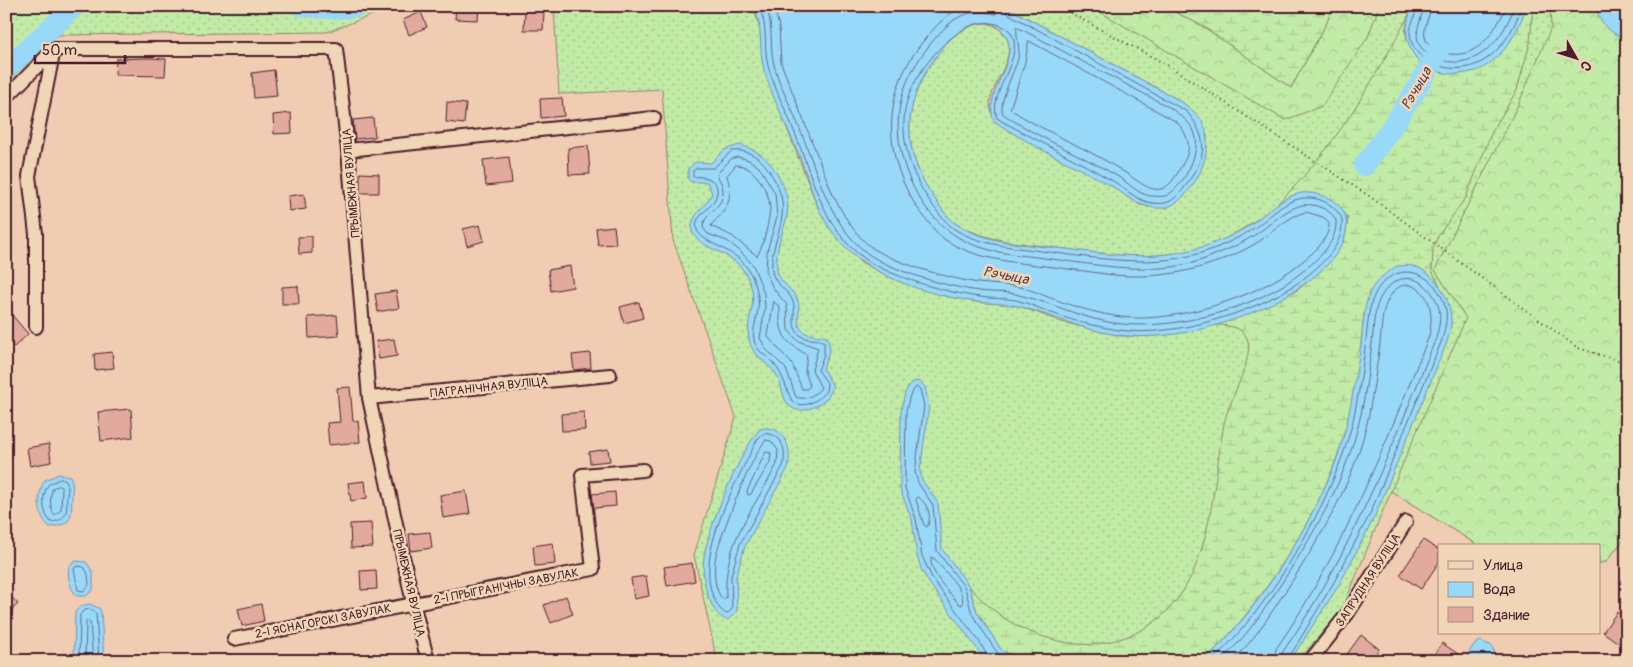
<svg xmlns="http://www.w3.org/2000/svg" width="1633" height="667" viewBox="0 0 1633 667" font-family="Pangolin,sans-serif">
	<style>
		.grass { fill: url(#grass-dots); stroke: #868569 }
		.forest { fill: url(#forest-crowns); stroke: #868569 }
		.wetland { fill: url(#wetland-marsh); stroke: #868569 }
		.water { fill: #98d9fa; stroke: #798fa7 }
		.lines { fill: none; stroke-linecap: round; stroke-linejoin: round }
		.shore { stroke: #69697e; stroke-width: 1 }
		.river { stroke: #98d9fa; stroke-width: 21 }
		.building { fill: #e2aa9d; stroke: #4a1f2b }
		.minor-casing { stroke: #4a1f2b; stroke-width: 16 }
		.path { stroke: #4a1f2b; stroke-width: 2; stroke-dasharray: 1 4; stroke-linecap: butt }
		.minor { stroke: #f0d5b7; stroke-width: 12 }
		.labels { text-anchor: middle; stroke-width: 5; stroke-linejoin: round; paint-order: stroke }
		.street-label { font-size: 12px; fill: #4a1f2b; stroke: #f0d5b7 }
		.water-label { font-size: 14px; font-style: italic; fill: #563b4a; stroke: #f0d5b7 }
	</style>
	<defs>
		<pattern id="grass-dots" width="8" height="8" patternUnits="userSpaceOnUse" patternTransform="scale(1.25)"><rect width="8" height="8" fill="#c2eba7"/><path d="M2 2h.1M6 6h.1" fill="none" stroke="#a8c990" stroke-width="1.8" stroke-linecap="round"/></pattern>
		<pattern id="forest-crowns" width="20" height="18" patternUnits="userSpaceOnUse" patternTransform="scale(1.25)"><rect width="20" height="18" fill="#c2eba7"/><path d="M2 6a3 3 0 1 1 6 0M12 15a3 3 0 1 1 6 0" fill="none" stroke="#a8c990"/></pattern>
		<pattern id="wetland-marsh" width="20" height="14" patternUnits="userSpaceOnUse" patternTransform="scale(1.25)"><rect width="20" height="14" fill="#c2eba7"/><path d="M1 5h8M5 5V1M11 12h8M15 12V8" fill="none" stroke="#a8c990"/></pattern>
	</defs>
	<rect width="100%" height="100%" fill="#f0ccb2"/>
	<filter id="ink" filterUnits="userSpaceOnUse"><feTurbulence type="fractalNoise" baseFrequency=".02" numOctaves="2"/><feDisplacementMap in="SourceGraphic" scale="10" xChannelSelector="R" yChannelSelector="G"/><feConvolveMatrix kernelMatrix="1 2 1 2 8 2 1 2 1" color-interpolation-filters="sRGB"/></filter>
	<g filter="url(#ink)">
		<path class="grass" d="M6,6H396L327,32L59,35L6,83Z
			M554,6H753L760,29L761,46L771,87L816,203L828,226L861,262L886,275L945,296L977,302L1016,305L1062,322L1121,336H1149L1180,332L1243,316L1292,196C1261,215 1231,242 1194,250C1146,261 1100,254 1051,247C1020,243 988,241 960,226C950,221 941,208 934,199C904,155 901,110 929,65C940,49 956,26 976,23C984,21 994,24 1000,30C1024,48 992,81 990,103C990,108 993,116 994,121L1112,186L1140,205L1167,208L1207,136C1201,118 1191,108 1175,98L1005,6H1627V535L1606,562L1599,563V546H1479L1391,491L1343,608L1298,661H717L694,555L736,417L673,240L662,89L559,94Z"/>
		<path class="forest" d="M1090,6H1164L1204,27L1291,88L1327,22L1333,6H1379L1368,37L1322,106L1285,120Z
			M1550,6H1627V535L1606,562L1599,563V546H1479L1391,491L1466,318L1435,270L1518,105L1551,28Z"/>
		<path class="wetland" d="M1164,6H1333L1327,22L1291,88L1204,27Z
			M1526,6H1533L1530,43L1517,90L1492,132L1466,197L1438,236L1433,249L1432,271L1440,286L1426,272L1364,314C1360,358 1354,403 1341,445C1320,514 1257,613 1203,661H1026L1004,652L1000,648L977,612L969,586C1000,621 1029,637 1076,644C1096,646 1112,642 1131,635C1213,601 1210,497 1224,424C1228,403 1253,360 1248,341C1244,326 1226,325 1213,325L1243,316L1299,289L1344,241L1348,218L1292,196L1276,205C1334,150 1372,83 1410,13L1405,32L1416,59L1429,68L1443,72L1511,40Z"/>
		<path class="water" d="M753,6H1005L1175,98C1186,105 1197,112 1203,123C1216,150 1195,196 1168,207C1164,209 1155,208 1150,207C1135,205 1123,193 1110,185C1072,164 1030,146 994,121C982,93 1020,60 1006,36C992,10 960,27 946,44C904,93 896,145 935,199C942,210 951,222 963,228C996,245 1037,245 1074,250C1137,259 1190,261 1247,227C1264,216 1281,196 1302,193C1310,192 1318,194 1326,197C1358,211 1348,242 1329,263C1283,311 1185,344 1119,335C1084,331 1052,315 1018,306C1005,303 991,304 977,302C923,294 860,275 829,227C815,207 810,183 801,160C789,130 773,100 764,70C758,48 764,26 753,6Z
			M1413,6H1526C1520,30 1500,64 1475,71C1430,84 1391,52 1413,6Z
			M1595,6H1627V40C1610,33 1600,24 1595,6Z
			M739,145C753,148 764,155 773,167C806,217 773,226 777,270C779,283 794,289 798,301C802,313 792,329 809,334C815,336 821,335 827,337C833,349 826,358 823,369L833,386C830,396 824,403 814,407C806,410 799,412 792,408C781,401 783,384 776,374C767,362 751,355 749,339C745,312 762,303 745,273C731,250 702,251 692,232C690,213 706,208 712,193L707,182H691L688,179V169L696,162L711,163L724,150Z
			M1397,266C1402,266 1409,265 1413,266C1435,272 1450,297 1451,318C1452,326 1449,334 1447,342L1375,516L1339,585L1290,661H1203C1253,617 1301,541 1328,480C1348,437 1353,390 1361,344C1363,326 1363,309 1370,292C1376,280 1386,273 1397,266Z
			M915,381L920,382L925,387L929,406L920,471L922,480L938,503L942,549L969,586L977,612L1000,648L1004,652L1026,661H986L929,583L922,571L917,556L912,520L900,489V475L901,410L905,393L909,385Z
			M767,428L776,430C789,440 791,452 788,468L745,546L736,576L737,611L728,620C720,618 716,613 712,605C704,590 702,573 704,556C709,526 740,451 760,429Z
			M59,474L70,476C74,484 72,489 72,496C71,516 74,525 50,527C37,517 36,493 45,480Z
			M76,561L86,562L93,572V590L86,596H77C70,589 67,576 69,566Z
			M89,604L99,608L101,612L104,661H74L75,612L81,606Z
			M1480,641L1492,646L1495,654L1491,661H1463L1473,646Z"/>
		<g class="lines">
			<path class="shore" d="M758,6C769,24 763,47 768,66C774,88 786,110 794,131C812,174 823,230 864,258C890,277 948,293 980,297C992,299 1005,298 1016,300C1032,304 1047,312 1063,317C1081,323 1100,327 1119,330C1172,339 1266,310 1307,276C1325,261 1344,244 1342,219C1336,206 1321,197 1306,198C1285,198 1268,220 1251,230C1244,235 1235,239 1227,243C1168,272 1103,259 1041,251C1012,247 981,245 956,230C945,223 936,210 929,200C910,173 899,137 906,105C913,71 968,0 1009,30C1029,53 987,92 997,118L1005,123C1041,142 1078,161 1113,181C1123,187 1132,196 1142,200C1147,203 1159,204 1165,203C1179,200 1191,178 1197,167C1209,146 1200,127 1186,111L1007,13L1004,6
				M766,6C774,25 769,46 774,65C780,88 793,110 801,132C818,173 829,224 867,253C891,271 949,287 979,291C992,293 1006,291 1019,295C1054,303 1086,321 1122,324C1178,330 1259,307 1302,272C1318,259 1337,243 1336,221C1333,214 1329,211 1322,208C1295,195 1275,223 1253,236C1237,246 1220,253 1202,260C1155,277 1092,264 1044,258C1022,255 998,254 977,246C923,228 890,160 900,105C904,82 917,60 932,42C952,18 965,8 996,14L997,6
				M774,6L779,27L781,63L833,195C843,214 854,234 871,247C896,264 949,278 978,283C992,285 1006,284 1020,287C1033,290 1046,297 1059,301C1079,308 1100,314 1121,317C1173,324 1259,297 1299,264C1312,254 1330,240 1329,222L1323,217L1306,212C1287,216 1274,232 1258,242C1221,265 1176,277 1132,276C1111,276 1089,271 1068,269C1029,263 982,263 947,241C936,234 927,220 919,210C881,156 882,90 925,39C936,26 948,12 965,6
				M1417,6C1416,15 1411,23 1410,32C1410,63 1451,75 1475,65C1497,57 1516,29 1521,6
				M1423,6C1423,19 1413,31 1419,44C1423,52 1433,58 1441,60C1477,71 1505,38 1514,6
				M1431,6C1430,18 1421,29 1426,40C1429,47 1438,52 1445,53C1478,61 1494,32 1507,6
				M1017,27L1169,107C1180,115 1194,124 1196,138C1199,155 1182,190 1165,196C1161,197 1154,196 1150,196C1138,194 1127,182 1117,176C1080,154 1038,138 1003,114C998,103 1013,74 1017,62C1022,48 1015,37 1017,27Z
				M1029,41L1177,122C1188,135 1193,148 1183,163C1179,171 1171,187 1161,189C1148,192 1135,178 1124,172C1088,148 1046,133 1010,109L1025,62Z
				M732,151C747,149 760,157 768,169C787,198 785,212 775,244C773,253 770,266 773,275C777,286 790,292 793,302C797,314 789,325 800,335C807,342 817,337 824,342V354L818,370L827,383L826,391C818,401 803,410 792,401C785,387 784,375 773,363C766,355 756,351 754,340C752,330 757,319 758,309C760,296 755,280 748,269C735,248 704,245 697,230C696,226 696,223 698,219C702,212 710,208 714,201C724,183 709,175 693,177V171L696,168H713Z
				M738,157L749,160L760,168L775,193L777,217L767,251L766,273L773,288L787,305L788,330L798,341L818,348L812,370L821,388C815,395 805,401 796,397L786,369L766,349L760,338L765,308L764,293L753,265L739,250L727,241L708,234L703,228C702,214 724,208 723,192C723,184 719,180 717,174L731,159Z
				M736,165C754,164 769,191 770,207C770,218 763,248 757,256L732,236L711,226C713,222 716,220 719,217C731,204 732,191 727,176Z
				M774,302L780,307C779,335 784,341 807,355L805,371L810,386L807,389H802L792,364L768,337Z
				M763,434C782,431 787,451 783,466L740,544L731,576L732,609L727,614C720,611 718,606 715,600C692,557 738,479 757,440Z
				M766,440L771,441L778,450L777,464C753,512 723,541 726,598L723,600C714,590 714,573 715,560C718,540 753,452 766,440Z
				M766,452L771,453L770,462L751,494L748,495L747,492Z
				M60,479H65C69,485 68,489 67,495C66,509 70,520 51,522C42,514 41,493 49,484Z
				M59,486L62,488L61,510L54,515C50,508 49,496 53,488Z
				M918,497C927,503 933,516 927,527L924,525L916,500Z
				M931,558H934C942,570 967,590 962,605L959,604C950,593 929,573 931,558Z
				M78,566L84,567L88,574L89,585L84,591L78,590L74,569Z
				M79,661L80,615L83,611L89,609L96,613L99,661
				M85,661L86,622L88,620L90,622L93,661
				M990,661L979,641L933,580L922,556L916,519L905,488V475L906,411L910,395L916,387L920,389L924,406L915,472L918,483L933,505L937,551L965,588L972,614L996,651L1002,657L1013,661
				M1211,661C1271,608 1340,490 1355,411C1360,388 1363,364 1366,340C1368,324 1368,306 1376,292C1395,259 1433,270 1444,303C1449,315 1445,328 1442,340L1370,514L1334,582L1287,661
				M1220,661C1246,638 1265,609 1283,581C1317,529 1348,475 1361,414C1366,391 1369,366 1372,343C1374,327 1373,309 1382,295C1399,267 1428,277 1438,305C1442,316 1439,327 1436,338C1392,447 1350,556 1282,653L1281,661
				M1232,661C1253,642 1269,616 1285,592C1321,537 1356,479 1369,414C1373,391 1377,366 1380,343C1382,328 1381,311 1389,298C1393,291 1400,283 1410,285C1433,292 1433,318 1429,336C1385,445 1343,552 1276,649L1273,661"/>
			<path class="river" d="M301,6L334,9L359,6
				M6,69L75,6
				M1364,166C1401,115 1436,64 1459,6"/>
		</g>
		<path class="building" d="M456,6H479L478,20L455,19Z
			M525,10L544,11L543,30H524Z
			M421,12L427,27L409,35L403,20Z
			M150,58L166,59L165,76L115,75L116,59Z
			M274,70L277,96L254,98L252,73Z
			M562,98L564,116L541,118L540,99Z
			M447,102L466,104L464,124L446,122Z
			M291,113L292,133L274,134L273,115Z
			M373,118L375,137L355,139L353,120Z
			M588,146L590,174L569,175L568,148Z
			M509,157L512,183L486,186L483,160Z
			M360,173L379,174V193H360Z
			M304,194L306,209L289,211L288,196Z
			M480,225L484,241L467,246L463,229Z
			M614,226L616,244L598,245L596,228Z
			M312,236V253L299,254L298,237Z
			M570,266L573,287L551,291L548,270Z
			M298,286L299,304H282V287Z
			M396,291L399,308L378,312L375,294Z
			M639,302L643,318L624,323L620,307Z
			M6,308L28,334L14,347L6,338Z
			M337,315L339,336L309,338L308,317Z
			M394,339L397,356L379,359L376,341Z
			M112,352L114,368L95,370L94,354Z
			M590,353L591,368L574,370L572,355Z
			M350,387L353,421H358L360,442L329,445L327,423L340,422L337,388Z
			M131,409L133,437L101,441L98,412Z
			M584,412L585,430L562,431L561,414Z
			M49,444L51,462L30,466L27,448Z
			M608,449L610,461L590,463L589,452Z
			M365,481L367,498L351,501L348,483Z
			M466,491L470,514L443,518L440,495Z
			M615,492L616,506L594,508L592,494Z
			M371,523L373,547L351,548L350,524Z
			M430,532L432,548L411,551L409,534Z
			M1423,540L1439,550V562L1421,589L1400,575Z
			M553,543L555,564L535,566L533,546Z
			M692,563L695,581L667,586L664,567Z
			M376,570L377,589L361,590L360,571Z
			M646,576L649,596L634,599L631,578Z
			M6,591L18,604L6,615Z
			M566,596L573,614L551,623L544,605Z
			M261,604L264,621L242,626L238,609Z
			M1617,612L1627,619V649L1603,632Z
			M1361,635L1379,649L1370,661H1342Z
			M1442,643L1458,654L1453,661H1431Z"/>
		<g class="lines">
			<defs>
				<path id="minor" d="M6,98L54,49H336L348,150L369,398L413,603L428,661
					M348,150L654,118
					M36,327V234L29,176L54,49
					M369,398L610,375
					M234,639L593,569L582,475L643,470
					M1310,661L1348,613L1406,522"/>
			</defs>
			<use href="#minor" class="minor-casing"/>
			<path class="path" d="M1057,6L1169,66L1369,196L1578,348L1627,363"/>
			<use href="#minor" class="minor"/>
		</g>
	</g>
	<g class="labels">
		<g class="street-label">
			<text transform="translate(351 183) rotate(-95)" y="4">ПРЫМЕЖНАЯ ВУЛІЦА</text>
			<text transform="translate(489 387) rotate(-6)" y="4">ПАГРАНІЧНАЯ ВУЛІЦА</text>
			<text transform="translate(1368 580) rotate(-57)" y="4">ЗАПРУДНАЯ ВУЛІЦА</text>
			<text transform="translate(409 583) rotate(77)" y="4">ПРЫМЕЖНАЯ ВУЛІЦА</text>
			<text transform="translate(506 586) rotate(-11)" y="4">2-І ПРЫГРАНІЧНЫ ЗАВУЛАК</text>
			<text transform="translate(323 621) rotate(-11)" y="4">2-І ЯСНАГОРСКІ ЗАВУЛАК</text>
		</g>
		<g class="water-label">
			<text transform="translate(1416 88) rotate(-60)" y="5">Рэчыца</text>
			<text transform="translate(1006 275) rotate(11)" y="5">Рэчыца</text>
		</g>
	</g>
	<rect width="1633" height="667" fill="none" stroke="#f0d5b7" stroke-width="25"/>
	<rect x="12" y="12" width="1608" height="642" fill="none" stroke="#4a1f2b" stroke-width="2" filter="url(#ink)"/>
	<rect x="1438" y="544" width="162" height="90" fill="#f0d5b7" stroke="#ae8c7f"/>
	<rect x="1448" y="561" width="25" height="8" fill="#f0d5b7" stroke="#ae8c7f"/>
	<text x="1483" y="570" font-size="15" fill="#4a1f2b">Улица</text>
	<rect x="1448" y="582" width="25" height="15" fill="#98d9fa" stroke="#ae8c7f"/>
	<text x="1483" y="594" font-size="15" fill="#4a1f2b">Вода</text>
	<rect x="1448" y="607" width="25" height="15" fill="#e2aa9d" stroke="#ae8c7f"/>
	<text x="1483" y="620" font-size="15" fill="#4a1f2b">Здание</text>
	<g transform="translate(1576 58) rotate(129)" stroke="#f0d5b7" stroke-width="4" paint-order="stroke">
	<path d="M0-4L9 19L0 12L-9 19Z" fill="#4a1f2b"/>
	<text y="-8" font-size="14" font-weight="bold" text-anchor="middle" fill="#4a1f2b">С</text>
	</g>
	<path d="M35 55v8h90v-8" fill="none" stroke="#4a1f2b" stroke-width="2.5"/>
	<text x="42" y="55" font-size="15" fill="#4a1f2b" stroke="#f0d5b7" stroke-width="4" paint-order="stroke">50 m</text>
</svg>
